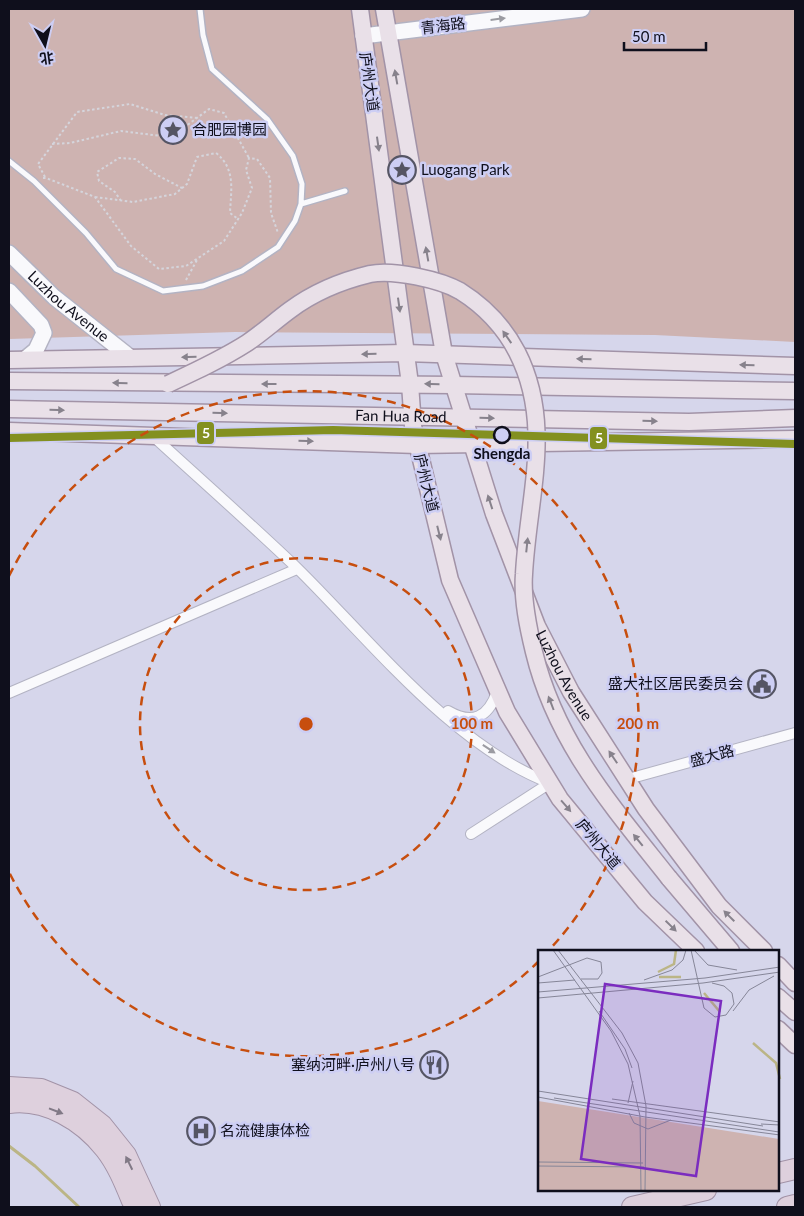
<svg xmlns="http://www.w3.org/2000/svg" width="804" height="1216" viewBox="0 0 804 1216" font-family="Lato,'Noto Sans SC',sans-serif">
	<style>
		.green { fill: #ceb3b1 }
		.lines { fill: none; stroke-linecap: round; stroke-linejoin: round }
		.stream { stroke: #bbb586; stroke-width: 3 }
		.lane-casing { stroke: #b3b3c3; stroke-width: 8 }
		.street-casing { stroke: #b3b3c3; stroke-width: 12 }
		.secondary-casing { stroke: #b3b3c3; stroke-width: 18 }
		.primary-casing { stroke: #a293a7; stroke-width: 19 }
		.highway-casing { stroke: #a293a7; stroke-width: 22 }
		.path { stroke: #d5d5dc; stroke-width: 2; stroke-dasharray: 2.5 2.5; stroke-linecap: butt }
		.lane { stroke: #f9f9fc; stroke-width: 5 }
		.street { stroke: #f9f9fc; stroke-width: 10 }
		.secondary { stroke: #f9f9fc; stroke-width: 15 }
		.primary { stroke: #e9e0e8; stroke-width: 16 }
		.highway { stroke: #ded0dd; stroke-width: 20 }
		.primary-bridge-casing { stroke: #a293a7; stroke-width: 19; stroke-linecap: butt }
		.primary-bridge { stroke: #e9e0e8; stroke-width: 16 }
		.metro-1-casing { stroke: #cdcef4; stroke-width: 11 }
		.metro-1 { stroke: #839020; stroke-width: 8 }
		.oneway { fill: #9b9ba2 }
		.oneway2 { fill: #87828c }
		.oneway3 { fill: #817986 }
		.ring { fill: none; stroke: #c74e0e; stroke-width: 2.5; stroke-dasharray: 9 6 }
		.stop-dot { fill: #cdcef4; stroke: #0f0f1c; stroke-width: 2.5 }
		.labels { text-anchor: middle; stroke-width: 5; stroke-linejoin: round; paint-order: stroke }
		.street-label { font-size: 15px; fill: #0f0f1c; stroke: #cdcef4 }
		.poi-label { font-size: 15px; fill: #0f0f1c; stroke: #cdcef4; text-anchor: start }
		.stop-label { font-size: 15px; font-weight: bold; fill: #0f0f1c; stroke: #cdcef4 }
		.inset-river { fill: none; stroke: #bbb586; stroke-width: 2.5 }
		.inset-road { fill: none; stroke: #868698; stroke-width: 1 }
		.view { fill: #7b2cbf; fill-opacity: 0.15; stroke: #7b2cbf; stroke-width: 2.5 }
		.inset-edge { fill: none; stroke: #0f0f1c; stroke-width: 2.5 }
		.centre { fill: #c74e0e; stroke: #cdcef4; stroke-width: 2.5 }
		.ring-label { font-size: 15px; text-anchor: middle; font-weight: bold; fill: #c74e0e; stroke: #cdcef4; stroke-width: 5; stroke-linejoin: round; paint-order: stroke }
		.line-badge { stroke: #cdcef4; stroke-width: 2 }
		.badge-label { font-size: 14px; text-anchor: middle; font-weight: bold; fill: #fff }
	</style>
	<rect width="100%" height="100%" fill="#d6d6eb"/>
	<path class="green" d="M9,9H795V342L655,335L235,332L9,339Z"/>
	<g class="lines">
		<path class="stream" d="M9,1146L35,1166L79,1207"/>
		<defs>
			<path id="lane" d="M9,161L34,181L86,233L116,269L163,291L203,286L242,271L278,247L295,221L301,204L302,184L293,156L267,119L212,69L203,35L200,9
				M301,204L345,191"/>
			<path id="street" d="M153,436C201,480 251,524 298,569C371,641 453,746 550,783
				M9,693L297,569
				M448,711C472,725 488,718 497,692
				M628,779L795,733
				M471,834L550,783"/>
			<g id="secondary">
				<path d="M363,36L582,9"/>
				<path id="s1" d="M9,253L54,297L131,358"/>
				<path d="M9,291L41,325L44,333L36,350L25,359"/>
			</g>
			<g id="primary">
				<path d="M360,9L410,384L413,426L450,580L507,712L560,799L645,902L696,951"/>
				<path id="s2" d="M384,9L444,354L494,514L537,626L571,692L646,809L719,906L764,951"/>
				<path d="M9,360L405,353L795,366"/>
				<path d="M9,381L453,385L795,391"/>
				<path id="s3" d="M9,409L689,422L795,418"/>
				<path d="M9,431L417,445L795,439"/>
				<path d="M669,878L731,951"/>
				<path d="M778,965L795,983"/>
				<path d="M778,997L795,1012"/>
				<path d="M778,1029L795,1045"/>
			</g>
			<path id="highway" d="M9,1087L41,1089L73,1102L102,1125L126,1155L150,1207
				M9,1103C46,1098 83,1121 105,1149C117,1164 125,1184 132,1201
				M778,1173L795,1169
				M632,1207L706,1190
				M787,1207L795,1205"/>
		</defs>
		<use href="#lane" class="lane-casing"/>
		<use href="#street" class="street-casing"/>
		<use href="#secondary" class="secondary-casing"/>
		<use href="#primary" class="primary-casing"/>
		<use href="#highway" class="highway-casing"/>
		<path class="path" d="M52,144L70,143L121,131L161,136L182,129L209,109L224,113L249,158
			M45,177L38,164L77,112L130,104L165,115L198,118
			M43,178H46L95,197L131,246L159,269L186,266L224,241L242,213L252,188L246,170L249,158L257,159L270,178L271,213L278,233
			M95,197L133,202L175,194L187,184L197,157L216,153C236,169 231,190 230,213L238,219
			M121,201L115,192L99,181L97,172L119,158L135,159L155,174L182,188
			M186,280L197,260"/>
		<use href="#lane" class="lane"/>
		<use href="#street" class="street"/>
		<use href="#secondary" class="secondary"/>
		<use href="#primary" class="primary"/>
		<use href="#highway" class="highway"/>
		<defs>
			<path id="primary-bridge" d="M168,384C196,371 222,359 247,343C262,333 275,321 290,310C314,292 341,281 370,274C393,269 441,280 460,291C484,306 504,327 517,352C554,424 528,497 524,574C522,599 528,627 534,652C556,743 612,806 669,878"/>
		</defs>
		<use href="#primary-bridge" class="primary-bridge-casing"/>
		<use href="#primary-bridge" class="primary-bridge"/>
		<defs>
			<path id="metro-1" d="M9,438L333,430L795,444"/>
		</defs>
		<use href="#metro-1" class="metro-1-casing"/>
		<use href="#metro-1" class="metro-1"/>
	</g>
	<defs><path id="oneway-solid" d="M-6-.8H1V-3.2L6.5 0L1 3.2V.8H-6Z" transform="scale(1.25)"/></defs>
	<g class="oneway">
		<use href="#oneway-solid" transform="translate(498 19) rotate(-7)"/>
		<use href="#oneway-solid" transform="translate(489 749) rotate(34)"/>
	</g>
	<g class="oneway2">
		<use href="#oneway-solid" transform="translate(396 77) rotate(-100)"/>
		<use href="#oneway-solid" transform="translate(378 144) rotate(82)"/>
		<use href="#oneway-solid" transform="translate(427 254) rotate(-100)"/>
		<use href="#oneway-solid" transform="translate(399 305) rotate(82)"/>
		<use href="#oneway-solid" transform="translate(507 337) rotate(-125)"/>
		<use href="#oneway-solid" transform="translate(369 354) rotate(179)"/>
		<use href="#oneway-solid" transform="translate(189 357) rotate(179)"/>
		<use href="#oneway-solid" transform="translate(584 359) rotate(-178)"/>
		<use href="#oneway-solid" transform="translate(747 365) rotate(-178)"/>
		<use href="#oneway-solid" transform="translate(120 383) rotate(-179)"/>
		<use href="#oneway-solid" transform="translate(269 384) rotate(-180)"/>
		<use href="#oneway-solid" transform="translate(432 384) rotate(-179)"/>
		<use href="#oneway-solid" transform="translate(57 410) rotate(1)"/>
		<use href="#oneway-solid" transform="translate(220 413) rotate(1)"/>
		<use href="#oneway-solid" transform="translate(487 418) rotate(1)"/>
		<use href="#oneway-solid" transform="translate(650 421) rotate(1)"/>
		<use href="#oneway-solid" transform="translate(306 441) rotate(2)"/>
		<use href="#oneway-solid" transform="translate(490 502) rotate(-108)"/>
		<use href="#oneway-solid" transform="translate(439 533) rotate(76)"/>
		<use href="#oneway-solid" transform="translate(527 545) rotate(-84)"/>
		<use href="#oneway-solid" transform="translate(551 703) rotate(-111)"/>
		<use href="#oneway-solid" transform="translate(613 757) rotate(-124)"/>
		<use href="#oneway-solid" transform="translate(566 806) rotate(49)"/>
		<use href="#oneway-solid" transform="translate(638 840) rotate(-129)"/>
		<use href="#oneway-solid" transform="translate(729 916) rotate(-135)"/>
		<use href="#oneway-solid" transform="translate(671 926) rotate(44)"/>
	</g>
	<g class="oneway3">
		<use href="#oneway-solid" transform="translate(56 1111) rotate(21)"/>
		<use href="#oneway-solid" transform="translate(129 1163) rotate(-116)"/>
	</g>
	<g class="ring">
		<circle cx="306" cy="724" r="166"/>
		<path d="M539 961A332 332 0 0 1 9 872M9 576A332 332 0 1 1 549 950"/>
	</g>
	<defs>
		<symbol id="sight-ring" viewBox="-11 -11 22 22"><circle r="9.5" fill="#cdcef4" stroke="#555564" stroke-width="1.5"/><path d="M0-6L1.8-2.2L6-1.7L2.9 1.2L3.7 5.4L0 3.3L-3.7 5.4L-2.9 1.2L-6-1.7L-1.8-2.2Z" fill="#555564"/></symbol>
		<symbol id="civic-ring" viewBox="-11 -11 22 22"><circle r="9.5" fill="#cdcef4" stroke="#555564" stroke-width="1.5"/><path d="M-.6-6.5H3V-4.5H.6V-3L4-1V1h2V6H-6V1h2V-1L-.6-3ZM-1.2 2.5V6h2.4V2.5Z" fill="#555564"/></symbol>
		<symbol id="restaurant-ring" viewBox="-11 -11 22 22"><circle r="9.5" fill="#cdcef4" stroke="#555564" stroke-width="1.5"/><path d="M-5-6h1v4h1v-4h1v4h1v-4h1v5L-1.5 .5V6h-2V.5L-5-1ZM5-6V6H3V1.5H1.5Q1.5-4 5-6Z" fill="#555564"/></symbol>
		<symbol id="hospital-ring" viewBox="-11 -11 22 22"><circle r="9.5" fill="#cdcef4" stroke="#555564" stroke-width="1.5"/><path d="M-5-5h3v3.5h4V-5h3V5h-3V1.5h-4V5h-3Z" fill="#555564"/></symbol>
	</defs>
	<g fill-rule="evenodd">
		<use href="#sight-ring" x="157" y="114" width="32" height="32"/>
		<use href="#sight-ring" x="386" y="154" width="32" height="32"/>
		<use href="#civic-ring" x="746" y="668" width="32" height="32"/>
		<use href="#restaurant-ring" x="418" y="1049" width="32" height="32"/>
		<use href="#hospital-ring" x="185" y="1115" width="32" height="32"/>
	</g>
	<circle class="stop-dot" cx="502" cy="435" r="8"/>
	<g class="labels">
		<g class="street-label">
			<text transform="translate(443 26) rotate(-7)" y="5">青海路</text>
			<text transform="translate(369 82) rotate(82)" y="5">庐州大道</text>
			<text dy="5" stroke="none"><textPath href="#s1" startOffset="80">Luzhou Avenue</textPath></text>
			<text dy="5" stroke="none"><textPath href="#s3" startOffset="392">Fan Hua Road</textPath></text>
			<text transform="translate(426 483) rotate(76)" y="5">庐州大道</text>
			<text dy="5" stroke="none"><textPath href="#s2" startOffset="694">Luzhou Avenue</textPath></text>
			<text transform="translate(712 756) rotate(-15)" y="5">盛大路</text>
			<text transform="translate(598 844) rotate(50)" y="5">庐州大道</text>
		</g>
		<g class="poi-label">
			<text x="192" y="135">合肥园博园</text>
			<text x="421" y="175">Luogang Park</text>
			<text x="743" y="689" text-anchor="end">盛大社区居民委员会</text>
			<text x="415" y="1070" text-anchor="end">塞纳河畔·庐州八号</text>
			<text x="220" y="1136">名流健康体检</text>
		</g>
		<g class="stop-label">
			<text x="502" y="459">Shengda</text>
		</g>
	</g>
	<g transform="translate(538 950)">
		<rect width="241" height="241" fill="#d6d6eb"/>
		<path d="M0,151L241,189V241H0Z" fill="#ceb3b1"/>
		<path class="inset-river" d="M120,22L136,14L138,0M121,27H143M166,43L182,62M215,93L238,113L242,129"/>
		<path class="inset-road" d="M15,0L73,81L90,114L102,166L103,241M20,0L84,83L100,113L108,156L107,241M153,0L166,58L177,67L188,65L196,54L194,43L186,36L174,33M156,0L170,15L199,20M0,27L49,8L63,12L64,23L60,29H43M106,30L134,20L145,10L148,0M0,33L37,30M0,42L167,28L242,17M0,48L165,33L242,22M61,61L87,99L94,118M195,61L211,40L236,26M0,141L225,176M0,147L107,167L242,185M16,148L241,182M74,149L242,172M90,153L95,131M91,163L96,173L110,179L133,170M223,174L242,175M0,212L105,213M0,216L106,217"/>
		<path class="view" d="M67,34L183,51L158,226L43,209Z"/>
		<rect width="241" height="241" class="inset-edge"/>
	</g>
	<circle cx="306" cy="724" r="8" class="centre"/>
	<g class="ring-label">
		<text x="472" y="729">100 m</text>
		<text x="638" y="729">200 m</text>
	</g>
	<g class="line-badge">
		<rect x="196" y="421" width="19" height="24" rx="5" fill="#839020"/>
		<rect x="589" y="426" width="19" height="24" rx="5" fill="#839020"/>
	</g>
	<g class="badge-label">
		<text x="206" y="438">5</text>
		<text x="599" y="443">5</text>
	</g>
	<rect width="804" height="1216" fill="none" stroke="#0f0f1c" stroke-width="20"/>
	<g transform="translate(45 45) rotate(172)" stroke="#cdcef4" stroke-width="4" paint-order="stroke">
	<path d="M0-4L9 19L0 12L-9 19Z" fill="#0f0f1c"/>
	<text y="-8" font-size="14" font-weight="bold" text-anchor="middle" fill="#0f0f1c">北</text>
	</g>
	<path d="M624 42v8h82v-8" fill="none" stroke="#0f0f1c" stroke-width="2.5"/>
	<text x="632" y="42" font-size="15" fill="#0f0f1c" stroke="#cdcef4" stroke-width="4" paint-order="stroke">50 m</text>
</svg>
